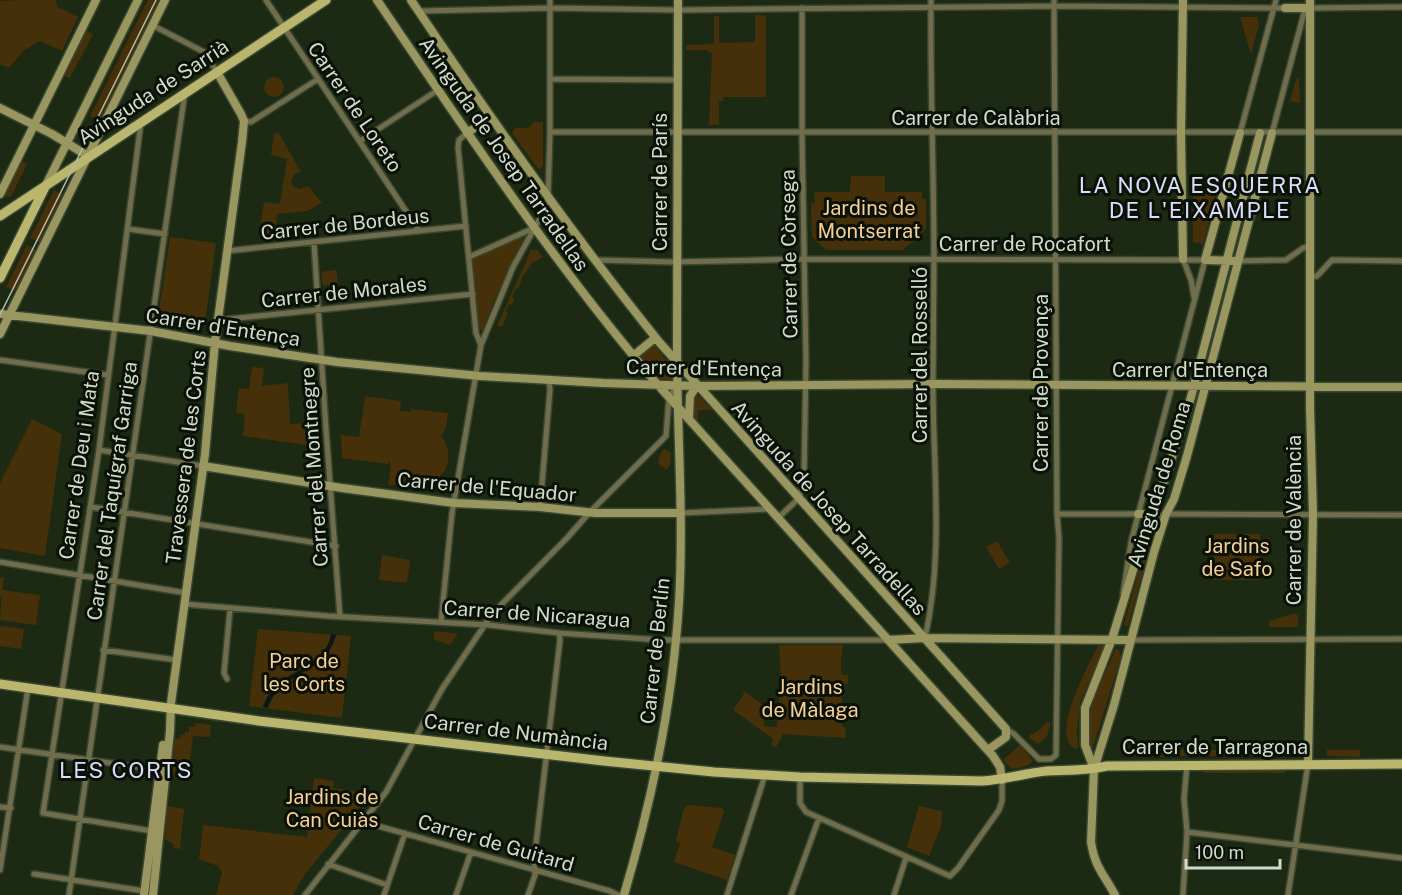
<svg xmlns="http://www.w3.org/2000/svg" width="1402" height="895" viewBox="0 0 1402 895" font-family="'Public Sans',sans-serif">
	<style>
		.green { fill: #46300a }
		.water { fill: #071817 }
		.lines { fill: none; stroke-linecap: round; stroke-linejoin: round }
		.street-casing { stroke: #394631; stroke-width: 8 }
		.secondary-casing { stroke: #394631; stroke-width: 11 }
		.primary-casing { stroke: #394631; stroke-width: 12 }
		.street { stroke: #6f6d4b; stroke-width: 5 }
		.secondary { stroke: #99965f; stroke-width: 8 }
		.primary { stroke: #bab66d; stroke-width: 9 }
		.tram { stroke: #b1bcac; stroke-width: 1.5 }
		.labels { text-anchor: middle; stroke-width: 6; stroke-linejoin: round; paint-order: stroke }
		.street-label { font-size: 20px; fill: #d2dccd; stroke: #0a1107 }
		.park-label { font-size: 20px; fill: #f7cf97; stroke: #0a1107 }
		.quarter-label { font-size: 22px; letter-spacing: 1.5px; fill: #dbddfa; stroke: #0a1107 }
	</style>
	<rect width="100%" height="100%" fill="#1c2a13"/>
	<path class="green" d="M18,0H56L57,7L78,17L62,51L40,41L23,51L9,68L0,64V1Z
		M148,0H159L100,121L90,116Z
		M755,15L766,16V97H723V101H719V125H709L712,53H709L708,50H686V45L714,44V16H719V43L755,42Z
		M1240,17H1257L1259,24L1251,55Z
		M85,30L93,34L70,78L63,75Z
		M1297,77L1299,78L1300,103L1290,101Z
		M264 87a10 10 0 1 1 20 0a10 10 0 1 1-20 0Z
		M534,122H543V165L539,170L512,133L515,128H528Z
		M278,132L301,172L294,174L291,181L293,187L300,189L308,186L322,203L307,211L277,214L275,236L259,237L264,202L280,204L287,159L271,155L274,135Z
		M20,160L27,164L11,197L2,196Z
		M851,176H885V192H922V199H926V229L903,250H826L812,237L811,203H815L814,192H850Z
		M1193,188L1217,190L1203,244L1193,242Z
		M54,190L63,195L40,242L30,238Z
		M521,236L524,238L494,301L483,330H481L479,328L472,258Z
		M170,237L216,243L205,323L158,318Z
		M27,245L36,250L15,291L6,287Z
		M531,250H537L543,257L531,264L525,274H523L519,288L517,287L512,297L514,299L512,305L509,304L506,312L508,314L502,327L497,326Z
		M336,270L338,284L323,286L321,272Z
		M653,345L655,346L671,366L672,378L670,381L660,380L641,358V354Z
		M252,367L264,368L262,386L288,383L290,424L311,423L313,446L243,436L245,414L236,413L239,388L249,389Z
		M365,396L401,401L400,411L410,412L411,409L448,413L446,427L441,436C453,450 451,473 432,481C425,483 418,481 412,482C404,483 397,485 388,485L391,466L389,461L388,464L342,458L341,435L359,437Z
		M693,396H699L712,410H698V423L691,415Z
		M32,419L62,434L45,556L0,548V483Z
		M664,448L671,453L670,465L667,470L658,464L659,457Z
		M1155,526L1128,626L1124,625L1140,567Z
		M1214,534H1260V580H1214Z
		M997,541L1010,563L999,569L986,547Z
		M382,555L410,560L407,583L379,580Z
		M0,578H4L2,590L40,595L36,625L0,620L2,593L0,600Z
		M1293,614L1298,615V627H1269V621Z
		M0,626L24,629L21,649L0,646Z
		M258,629L351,636L342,718L249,706Z
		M435,631L458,634L450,645L433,639Z
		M1099,644L1106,645L1080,702L1077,729L1078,749C1045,742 1091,661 1099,644Z
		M779,645H843C843,654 838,667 843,675H848V684H845V689H842V727H845L846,738L783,734L776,747L771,745L773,739L733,710L745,692L763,705L764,726L777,727L781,678Z
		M1116,648L1120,652L1121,657L1092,750H1089L1088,724L1092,703Z
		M1047,722L1051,724L1046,738L1038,744L1029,738L1030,735L1038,731Z
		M196,723L211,725L210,737L193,736L188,776L171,774L175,739H180L181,735H185V732H189V727H195Z
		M1020,745L1033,761L1027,766L1012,769L1003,760Z
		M1130,750H1165V757L1130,756Z
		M1171,750H1201V756H1171Z
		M1208,750H1237L1236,756H1208Z
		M1242,750H1272V756H1242Z
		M1327,750H1360V757L1327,756Z
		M1204,770H1285V773H1204Z
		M314,778L334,781L333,788L369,793V796L305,874L293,895H216L222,872L218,866L199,859L203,825L307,837Z
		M688,805L722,808L724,812L712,847L735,855L727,880L674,862L680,843L676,841L684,808Z
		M167,806L184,809L180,849L174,848V844L165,839Z
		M919,806L942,811L941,827L929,856L907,847Z"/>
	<path class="water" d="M331,634L336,635C326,675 281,670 268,708L263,707C277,666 324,674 331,634Z"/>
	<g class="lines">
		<defs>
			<path id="street" d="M266,0L419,231
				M419,11L549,8L678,10L1054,6L1285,8
				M152,25L204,52L217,72
				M550,79L677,80
				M244,121L251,122L318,79
				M141,122L99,450L43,813L152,831
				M550,132H1402
				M467,133L459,140L458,147L476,333L481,345
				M1240,133L1276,0
				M1272,133L1304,13L1310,8L1402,7
				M360,141L438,90
				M128,229L165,234
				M314,243L326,429L340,617
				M226,251L466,226
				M469,257L534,228
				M1183,259L1191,280L1194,297
				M596,260L673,262L804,259L1205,260L1131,542L1123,594
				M1238,261L1286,260L1303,248L1310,246
				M1311,277L1317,276L1332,260L1402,261
				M219,320L473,294
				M0,360L108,375
				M99,450L203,466
				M91,507L336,546
				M540,507L550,390L549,380
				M681,513L770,509
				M1057,514H1138
				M1166,514L1402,515
				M778,518L799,498L804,479L806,361L802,137V8
				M0,562L186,593
				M184,604L328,616L489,625L559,633L661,640H888
				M441,622L452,513L481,345L513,267L544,211L548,199L550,132V0
				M925,638C944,555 933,468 933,383C933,342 934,301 934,260C934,173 930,87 931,0
				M1131,640L1402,639
				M103,650L177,660
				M227,679L224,673L230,609
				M1006,729L1014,734L1039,759H1051L1056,755L1059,538L1057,514L1054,0
				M0,747L159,770
				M800,777V803L806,812L950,876L958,868L999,810L1002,801V780
				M0,807L11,808
				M366,819L378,826L610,891L618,895
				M1187,832L1402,858
				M328,864L387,885
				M0,870L28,688
				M34,874L144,891
				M69,895L185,92
				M305,895L386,792L442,689L492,614L567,538L589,513L666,436L669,397L677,386
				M384,895L405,833
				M456,895L471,852
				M528,895L535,875L534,861L560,640L559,633
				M727,895L765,775
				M791,895L819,818
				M894,895L906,858
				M1183,895L1187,832L1184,798L1187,765
				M1288,895L1308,764"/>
			<path id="secondary" d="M377,0C466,131 554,264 658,385L993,756L1000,767L1002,780
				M411,0C490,118 571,233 660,343L1006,729V737L988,750
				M1183,0L1181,133L1183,259
				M1285,8H1310
				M0,108L52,134L88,156
				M467,133L491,117
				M46,185L138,0
				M0,194L96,0
				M1238,261L1205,260L1240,133
				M0,314L151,331L230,346L337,362L480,376L603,383L697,386L933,384L1402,387
				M0,334L165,0
				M633,356L655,338
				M689,418L690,396L697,386
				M203,466L342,488L454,503L540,507L595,513H681
				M1138,514H1157
				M888,640L925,638L1129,640
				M1308,764L1313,514L1310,408V0
				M1094,769L1085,745V708L1112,639L1144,534L1167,473L1191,397L1260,133
				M144,895L163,745
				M153,895L170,731L171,703L205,454L215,342L242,142L244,121L241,114L217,72
				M624,895C652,800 673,701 679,602C684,517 677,433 677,349C677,232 678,116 678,0
				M1115,895C1104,874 1095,868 1091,842L1094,769L1114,705L1154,552L1166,514L1174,499L1187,456L1272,133"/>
			<path id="primary" d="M0,216L326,0
				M0,278L45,187
				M0,684L259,721L604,761L714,772L800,777L982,781C1005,780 1025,773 1047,771C1068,770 1086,771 1107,766L1402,764"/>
		</defs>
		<use href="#street" class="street-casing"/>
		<use href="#secondary" class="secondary-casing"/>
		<use href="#primary" class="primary-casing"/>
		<use href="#street" class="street"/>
		<use href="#secondary" class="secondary"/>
		<use href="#primary" class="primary"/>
		<path class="tram" d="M0,315L156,0"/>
	</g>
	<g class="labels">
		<g class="street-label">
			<text transform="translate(153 92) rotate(-33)" y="7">Avinguda de Sarrià</text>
			<text transform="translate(355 107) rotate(56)" y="7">Carrer de Loreto</text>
			<text x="976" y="125">Carrer de Calàbria</text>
			<text transform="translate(504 154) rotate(55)" y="7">Avinguda de Josep Tarradellas</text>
			<text transform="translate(660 182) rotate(-90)" y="7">Carrer de París</text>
			<text transform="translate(345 224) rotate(-6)" y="7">Carrer de Bordeus</text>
			<text x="1025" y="251">Carrer de Rocafort</text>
			<text transform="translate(789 254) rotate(-91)" y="7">Carrer de Còrsega</text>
			<text transform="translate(344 292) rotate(-6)" y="7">Carrer de Morales</text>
			<text transform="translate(223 327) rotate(9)" y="7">Carrer d'Entença</text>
			<text transform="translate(920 355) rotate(-90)" y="7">Carrer del Rosselló</text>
			<text transform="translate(704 368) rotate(1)" y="7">Carrer d'Entença</text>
			<text x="1190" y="377">Carrer d'Entença</text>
			<text transform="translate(1041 383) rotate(-90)" y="7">Carrer de Provença</text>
			<text transform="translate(186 457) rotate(-83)" y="7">Travessera de les Corts</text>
			<text transform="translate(79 465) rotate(-82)" y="7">Carrer de Deu i Mata</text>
			<text transform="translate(314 467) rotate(-94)" y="7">Carrer del Montnegre</text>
			<text transform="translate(1159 484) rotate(-73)" y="7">Avinguda de Roma</text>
			<text transform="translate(487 487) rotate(5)" y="7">Carrer de l'Equador</text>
			<text transform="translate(112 491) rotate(-82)" y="7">Carrer del Taquígraf Garriga</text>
			<text transform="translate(829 508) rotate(48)" y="7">Avinguda de Josep Tarradellas</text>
			<text transform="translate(1294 520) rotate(-90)" y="7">Carrer de València</text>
			<text transform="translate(537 614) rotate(4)" y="7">Carrer de Nicaragua</text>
			<text transform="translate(655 651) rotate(-84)" y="7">Carrer de Berlín</text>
			<text transform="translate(516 732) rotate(7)" y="7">Carrer de Numància</text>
			<text x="1215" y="754">Carrer de Tarragona</text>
			<text transform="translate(496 843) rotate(16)" y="7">Carrer de Guitard</text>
		</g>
		<g class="park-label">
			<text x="869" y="215">Jardins de<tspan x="869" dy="23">Montserrat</tspan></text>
			<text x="1237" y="553">Jardins<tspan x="1237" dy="23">de Safo</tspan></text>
			<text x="304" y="668">Parc de<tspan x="304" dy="23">les Corts</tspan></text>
			<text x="810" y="694">Jardins<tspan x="810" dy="23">de Màlaga</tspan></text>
			<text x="332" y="804">Jardins de<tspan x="332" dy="23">Can Cuiàs</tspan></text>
		</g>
		<g class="quarter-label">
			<text x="1200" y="193">LA NOVA ESQUERRA<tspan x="1200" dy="25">DE L'EIXAMPLE</tspan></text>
			<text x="126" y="778">LES CORTS</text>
		</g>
	</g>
	<path d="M1186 859v9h94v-9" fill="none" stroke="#d2dccd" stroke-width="3"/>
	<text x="1195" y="859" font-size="18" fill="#d2dccd" stroke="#0a1107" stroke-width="4.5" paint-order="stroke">100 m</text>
</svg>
